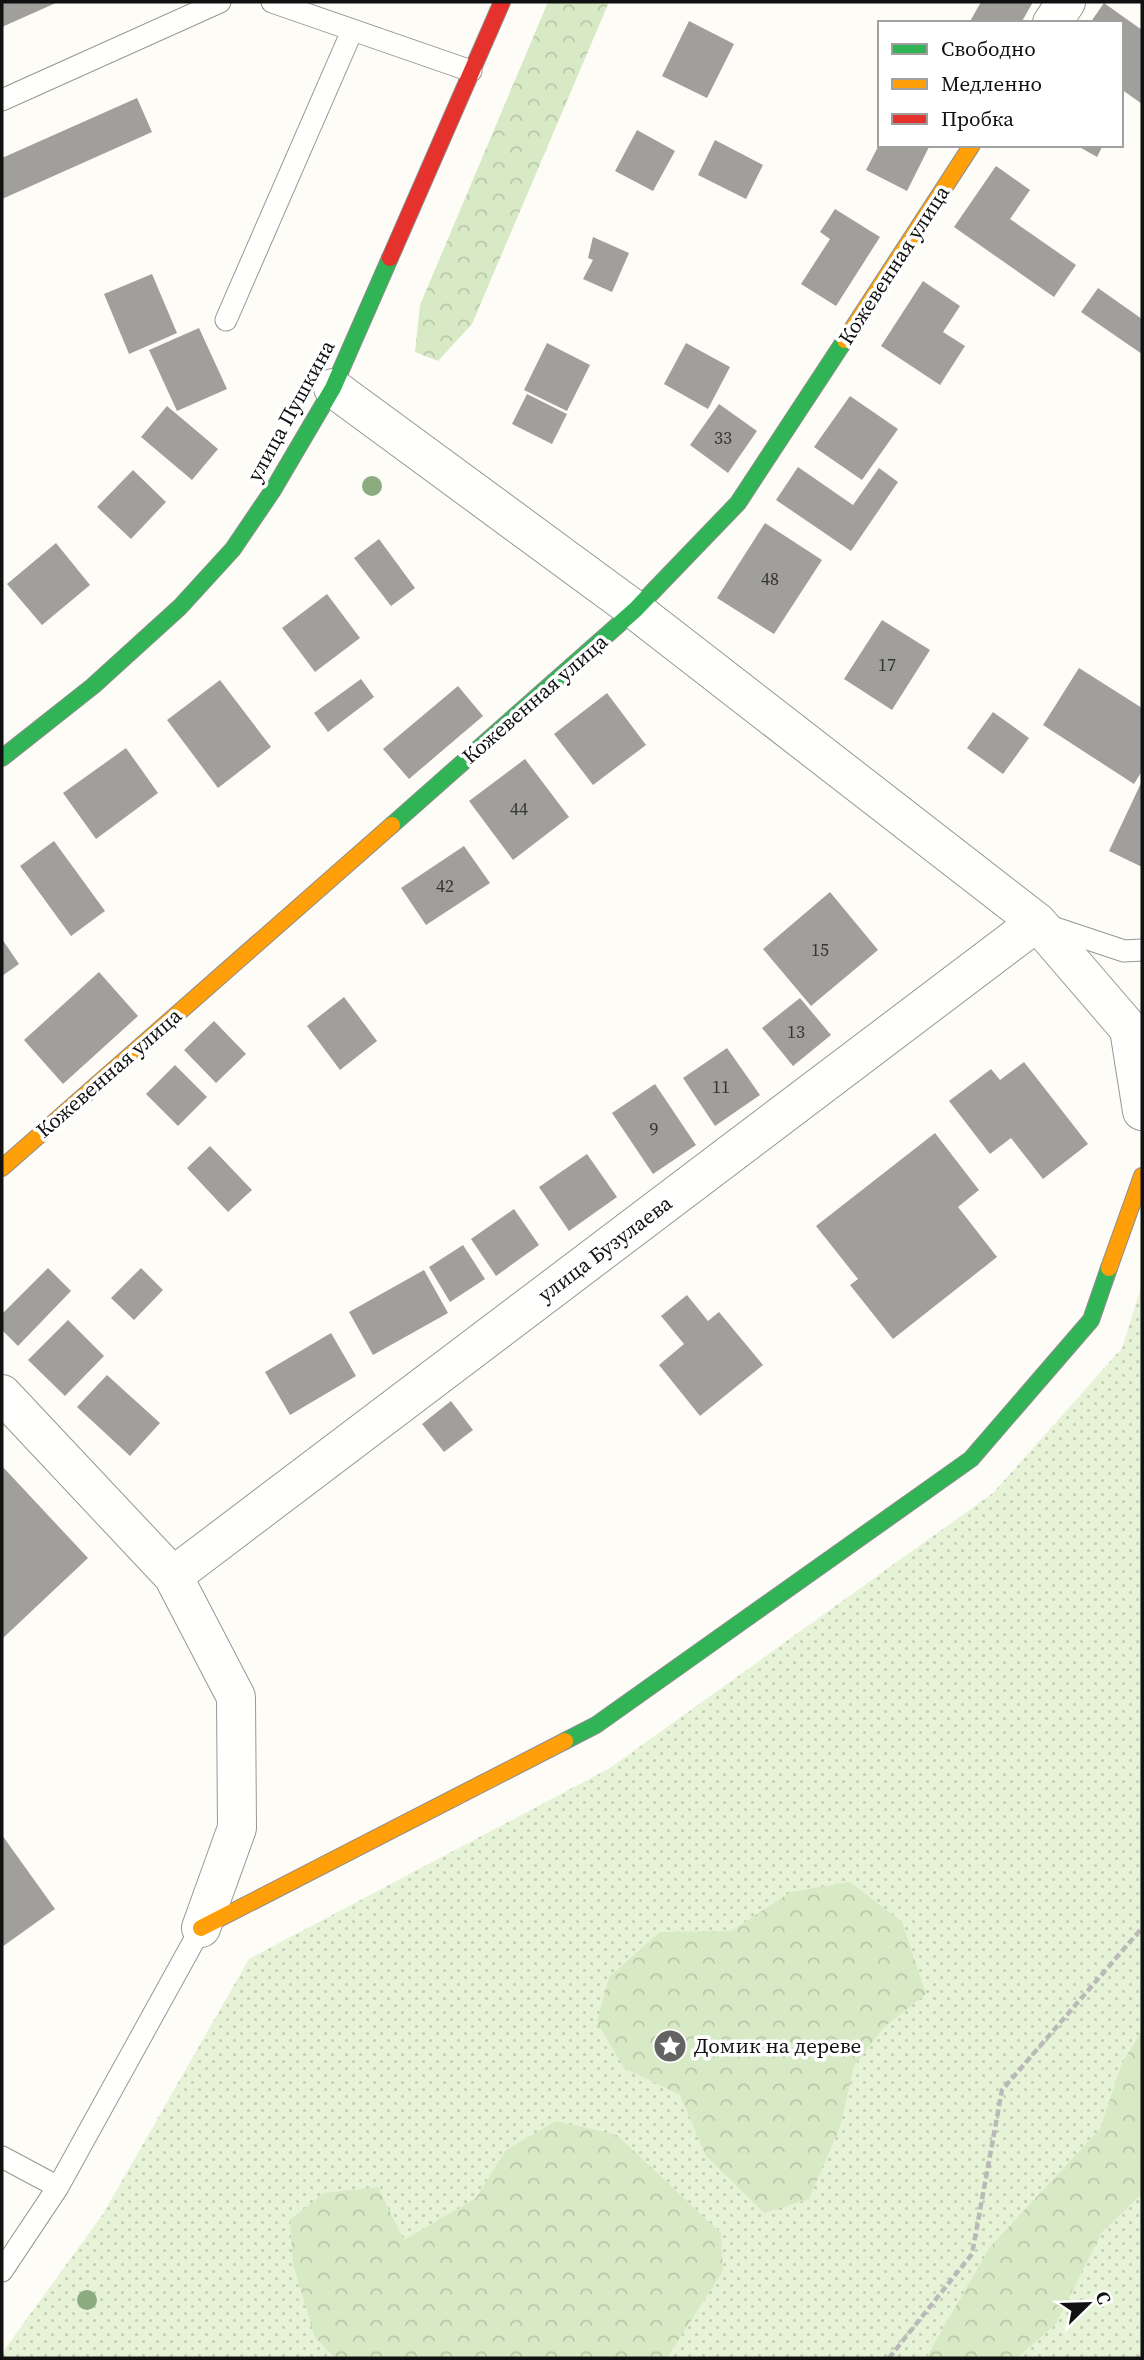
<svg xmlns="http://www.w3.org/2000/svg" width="1144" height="2360" viewBox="0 0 1144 2360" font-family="'Source Serif 4',serif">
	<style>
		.green { fill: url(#green-dots) }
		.forest { fill: url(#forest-crowns) }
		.building { fill: #a19f9c }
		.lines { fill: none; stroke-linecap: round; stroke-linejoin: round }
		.lane-casing { stroke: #979795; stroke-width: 23 }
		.street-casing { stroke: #979795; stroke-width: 40 }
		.fast-casing { stroke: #8e8d8b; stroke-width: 18 }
		.slow-casing { stroke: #8e8d8b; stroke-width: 18 }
		.jam-casing { stroke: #8e8d8b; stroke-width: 18 }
		.path { stroke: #b9b9b8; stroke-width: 4.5; stroke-dasharray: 7 3.5; stroke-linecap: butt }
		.lane { stroke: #fffffe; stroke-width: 21 }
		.street { stroke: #fffffe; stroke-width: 38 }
		.fast { stroke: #30b455; stroke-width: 16 }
		.slow { stroke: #ff9f0a; stroke-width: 16 }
		.jam { stroke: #e5322d; stroke-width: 16 }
		.tree { fill: #8cac80 }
		.labels { text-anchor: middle; stroke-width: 7; stroke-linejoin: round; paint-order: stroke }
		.number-label { font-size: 18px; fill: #353434 }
		.street-label { font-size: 21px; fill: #111; stroke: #fff }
		.poi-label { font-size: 21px; fill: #111; stroke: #fff; text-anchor: start }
	</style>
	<defs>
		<pattern id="green-dots" width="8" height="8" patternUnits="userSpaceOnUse" patternTransform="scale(1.75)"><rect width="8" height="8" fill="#e7f3d7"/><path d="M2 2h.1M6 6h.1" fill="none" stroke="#c5cfb8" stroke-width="1.8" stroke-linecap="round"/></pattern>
		<pattern id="forest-crowns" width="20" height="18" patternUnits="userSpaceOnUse" patternTransform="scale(1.75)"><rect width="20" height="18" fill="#d8eac5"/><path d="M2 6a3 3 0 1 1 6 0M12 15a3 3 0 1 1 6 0" fill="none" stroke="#b8c8a8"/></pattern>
	</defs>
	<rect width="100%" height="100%" fill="#fdfcf7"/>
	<path class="green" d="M1142,1284V2358H2V2353L103,2214L249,1959L610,1768L993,1493L1122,1348Z"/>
	<path class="forest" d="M548,2H609L472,324L438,361L415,352L420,305Z
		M850,1882L902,1922L926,1994L884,2027L854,2066L840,2127L809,2199L764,2213L706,2156L680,2095L624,2068L597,2022L609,1977L660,1932L731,1931L791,1892Z
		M1142,2031V2194L1102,2232L1055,2325L1017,2358H926L990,2247L1100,2129L1122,2063Z
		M556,2121L617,2135L721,2233L723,2271L667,2358H335L315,2337L293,2264L290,2220L324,2193L378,2187L404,2240L476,2198L506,2150Z"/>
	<path class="building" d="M2,2H58L2,27Z
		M981,2H1033L1021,23H969Z
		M1104,3L1142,30V104L1121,89V23H1090Z
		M689,21L734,44L707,98L662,76Z
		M137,98L152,132L2,199V158Z
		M637,130L675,151L653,191L615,171Z
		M715,140L763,165L746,199L698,175Z
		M879,145H930L907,191L866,170Z
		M1076,145H1103L1097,157Z
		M996,166L1030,190L1010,219L1076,265L1054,297L954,227Z
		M835,209L880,237L836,306L801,284L830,239L820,232Z
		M593,237L629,253L612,292L583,279L593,260L588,258Z
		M152,274L177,333L129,354L104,294Z
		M923,281L960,306L943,332L965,346L940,385L881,346Z
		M1098,288L1142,319V354L1081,312Z
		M199,328L227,389L177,411L149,350Z
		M547,343L590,365L567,411L524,390Z
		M686,343L730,367L708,409L664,384Z
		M527,394L567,414L552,444L512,424Z
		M850,396L898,429L862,480L814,447Z
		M719,404L757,431L728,473L690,445Z
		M167,406L218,449L192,480L141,437Z
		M798,467L853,505L879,468L898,482L851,551L776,500Z
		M133,470L166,502L131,539L97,507Z
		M765,523L822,560L774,634L717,598Z
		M379,539L415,588L391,606L354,558Z
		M56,543L90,585L42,625L7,584Z
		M327,594L360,638L315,672L282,628Z
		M882,620L930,650L892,710L844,679Z
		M1079,668L1142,708V771L1134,784L1043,725Z
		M361,679L374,697L328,732L314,713Z
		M220,680L271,747L218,788L167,720Z
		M458,686L483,716L409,779L383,749Z
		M607,693L646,745L593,785L554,734Z
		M993,712L1029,738L1003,774L967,748Z
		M126,748L158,793L96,839L63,793Z
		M525,759L569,817L513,860L469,801Z
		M1142,781V867L1109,851Z
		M54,841L105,911L71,936L20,866Z
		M464,846L490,883L426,925L401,888Z
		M830,892L878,950L811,1006L763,949Z
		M2,939L19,964L2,976Z
		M99,972L138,1016L63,1084L24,1040Z
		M344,997L377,1041L340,1070L307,1026Z
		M800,998L831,1035L793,1066L762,1028Z
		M214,1021L246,1054L216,1083L184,1050Z
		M727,1048L760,1095L715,1126L683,1078Z
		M1024,1062L1088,1144L1043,1179L1011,1138L990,1154L949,1101L991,1069L1000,1080Z
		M175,1065L207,1097L178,1126L146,1094Z
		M655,1084L696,1145L653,1174L612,1113Z
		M935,1133L979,1190L958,1207L997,1257L893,1339L850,1285L858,1279L816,1226Z
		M210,1146L252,1190L228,1212L187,1168Z
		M587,1154L617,1197L569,1231L539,1187Z
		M514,1209L539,1245L496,1276L471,1239Z
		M463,1245L485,1279L450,1302L429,1267Z
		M48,1268L71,1291L18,1346L2,1330V1314Z
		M141,1268L163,1290L134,1320L111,1298Z
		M424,1270L448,1313L373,1355L349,1312Z
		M687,1295L708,1321L719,1312L763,1365L700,1416L659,1365L684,1344L661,1316Z
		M68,1320L104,1356L65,1396L28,1360Z
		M331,1333L356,1376L290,1415L265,1372Z
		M107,1375L160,1423L130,1456L77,1407Z
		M451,1401L473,1430L444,1452L422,1424Z
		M2,1466L88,1558L2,1639Z
		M2,1835L55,1909L2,1947Z"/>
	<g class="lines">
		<defs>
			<path id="lane" d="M272,2L471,71
				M2,100L220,2
				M226,320L352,31
				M1046,925L1124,951L1142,950
				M2,2157L58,2187
				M2,2271L58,2187L201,1928"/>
			<path id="street" d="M1052,23L1066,2
				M333,388L635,610L1037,922L1129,1029L1142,1111
				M2,1394L173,1576L236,1697L237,1828L201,1928
				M173,1576L1037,922"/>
			<path id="fast" d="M2,758L93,686L180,607L233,549L273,490L333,388L390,258
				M392,825L635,610L738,503L845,340
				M565,1741L596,1725L971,1459L1091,1320L1109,1268"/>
			<path id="slow" d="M845,340L972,145
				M2,1168L392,825
				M1109,1268L1142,1176
				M201,1928L565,1741"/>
			<path id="jam" d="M390,258L502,2"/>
		</defs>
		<use href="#lane" class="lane-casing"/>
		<use href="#street" class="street-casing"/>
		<use href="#fast" class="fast-casing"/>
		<use href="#slow" class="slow-casing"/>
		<use href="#jam" class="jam-casing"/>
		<path class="path" d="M889,2358L972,2254L1002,2090L1142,1928"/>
		<use href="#lane" class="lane"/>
		<use href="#street" class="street"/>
		<use href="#fast" class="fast"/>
		<use href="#slow" class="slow"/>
		<use href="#jam" class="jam"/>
	</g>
	<g class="tree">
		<circle cx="372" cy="486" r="10"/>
		<circle cx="87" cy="2300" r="10"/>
	</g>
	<defs>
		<symbol id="sight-disc" viewBox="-11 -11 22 22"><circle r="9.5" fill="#646362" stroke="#fff"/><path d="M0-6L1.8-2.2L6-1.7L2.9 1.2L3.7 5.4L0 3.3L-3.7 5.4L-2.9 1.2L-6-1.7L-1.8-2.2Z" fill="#fff"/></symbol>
	</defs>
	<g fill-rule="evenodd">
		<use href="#sight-disc" x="651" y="2027" width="38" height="38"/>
	</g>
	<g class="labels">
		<g class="number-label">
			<text x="723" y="444">33</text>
			<text x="770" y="585">48</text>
			<text x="887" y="671">17</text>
			<text x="519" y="815">44</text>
			<text x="445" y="892">42</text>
			<text x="820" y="956">15</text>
			<text x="796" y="1038">13</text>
			<text x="721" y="1093">11</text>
			<text x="654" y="1135">9</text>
		</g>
		<g class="street-label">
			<text transform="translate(894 265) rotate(-57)" y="7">Кожевенная улица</text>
			<text transform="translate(291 411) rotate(-61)" y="7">улица Пушкина</text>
			<text transform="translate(535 699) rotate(-41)" y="7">Кожевенная улица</text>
			<text transform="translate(109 1073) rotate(-41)" y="7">Кожевенная улица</text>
			<text transform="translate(605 1249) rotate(-37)" y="7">улица Бузулаева</text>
		</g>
		<g class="poi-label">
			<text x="694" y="2053">Домик на дереве</text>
		</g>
	</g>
	<rect width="1144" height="2360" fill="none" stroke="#111111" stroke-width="7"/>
	<rect x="878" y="21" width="245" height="126" fill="#ffffff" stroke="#a0a0a0" stroke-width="2"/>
	<rect x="892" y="44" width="35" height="10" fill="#30b455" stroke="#a0a0a0" stroke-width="2"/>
	<text x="941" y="56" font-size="21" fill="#111111">Свободно</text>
	<rect x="892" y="79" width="35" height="10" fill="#ff9f0a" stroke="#a0a0a0" stroke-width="2"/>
	<text x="941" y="91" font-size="21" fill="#111111">Медленно</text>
	<rect x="892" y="114" width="35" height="10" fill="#e5322d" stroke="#a0a0a0" stroke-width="2"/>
	<text x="941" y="126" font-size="21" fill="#111111">Пробка</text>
	<g transform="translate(1088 2304) rotate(67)" stroke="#ffffff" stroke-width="5" paint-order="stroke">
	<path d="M0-5L12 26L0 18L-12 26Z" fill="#111111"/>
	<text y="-10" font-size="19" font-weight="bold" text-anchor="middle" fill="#111111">С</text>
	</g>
</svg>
